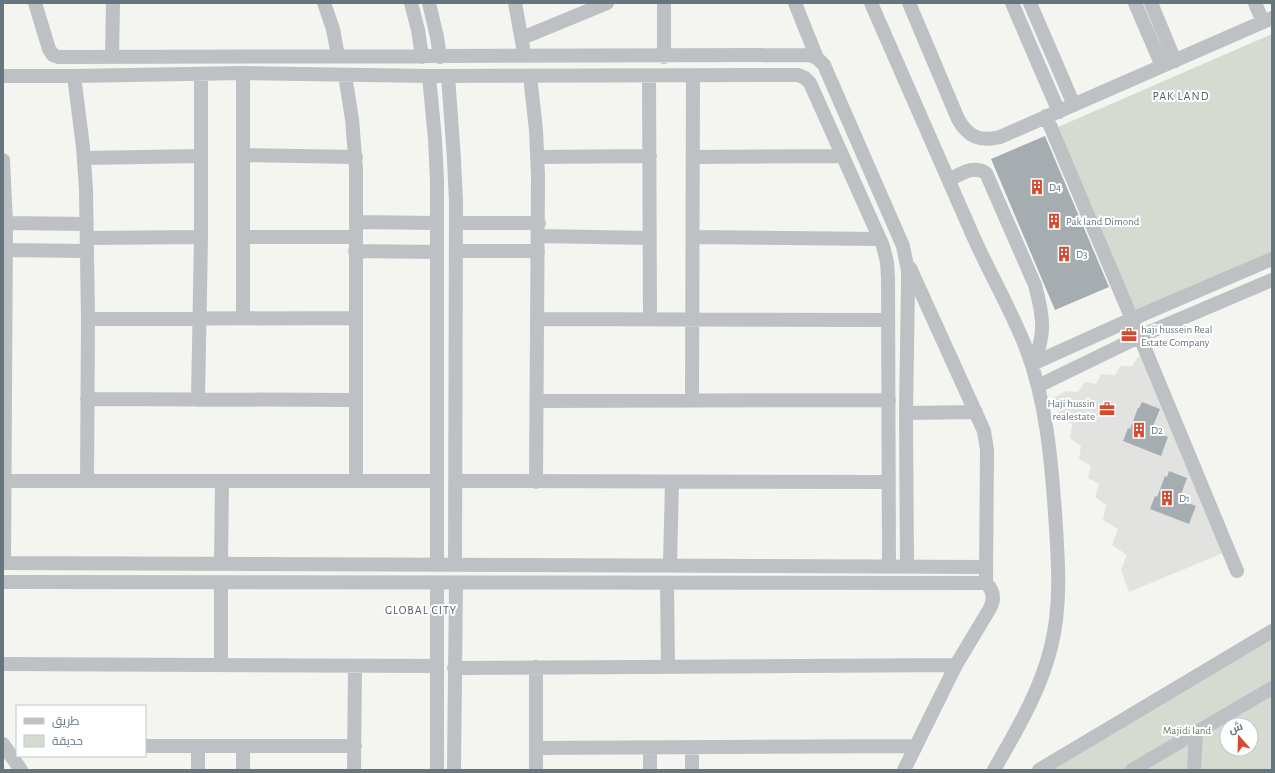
<svg xmlns="http://www.w3.org/2000/svg" width="1275" height="773" viewBox="0 0 1275 773" font-family="'Alegreya Sans',Cairo,sans-serif">
	<style>
		.built { fill: #e2e3e1 }
		.green { fill: #d6dbd2; fill-rule: evenodd }
		.building { fill: #a6adb1 }
		.lines { fill: none; stroke-linecap: round; stroke-linejoin: round }
		.minor { stroke: #bdc1c4; stroke-width: 14 }
		.labels { text-anchor: middle; stroke-width: 4; stroke-linejoin: round; paint-order: stroke }
		.poi-label { font-size: 11px; fill: #66767f; stroke: #fff; text-anchor: start }
		.park-label { font-size: 11px; fill: #697764; stroke: #fff }
		.neighbourhood-label { font-size: 12px; letter-spacing: 1px; fill: #535e65; stroke: #fff }
	</style>
	<rect width="100%" height="100%" fill="#f4f4f1"/>
	<path class="built" d="M1148,353L1228,551L1129,592L1121,570L1127,555L1112,545L1118,529L1103,520L1106,505L1095,497L1099,484L1088,478L1091,466L1079,459L1081,446L1070,438L1072,424L1061,418L1053,398L1066,391L1078,392L1085,382L1096,384L1101,374L1115,375L1120,366H1132L1138,357Z"/>
	<path class="green" d="M1272,34V258L1132,319L1058,127Z
		M1272,633V770H1036ZM1227,725H1251V749H1227Z"/>
	<path class="building" d="M1045,136L1109,287L1055,310L991,159Z
		M1142,402L1160,409L1151,431L1168,437L1161,456L1123,441L1128,428L1130,429L1138,408H1139Z
		M1169,471L1187,478L1179,500L1196,506L1189,524L1150,509L1155,496L1157,497L1165,476L1167,477Z"/>
	<g class="lines">
		<path class="minor" d="M35,3L49,49L53,55L59,57L809,55L817,58L824,65L903,246L908,271V284L906,413L907,567
			M324,3L333,29L338,56
			M411,3L418,30L422,57
			M429,3L437,37L440,57
			M515,3L523,47
			M795,3L817,58
			M871,3C904,78 937,154 970,229C987,269 1010,307 1026,348C1046,401 1051,456 1055,513C1058,558 1062,603 1051,647C1040,692 1016,731 994,770
			M909,3L958,119C968,137 980,142 1000,137L1272,18
			M1012,3L1059,112
			M1030,3L1074,105
			M1135,3L1162,66
			M1151,3L1175,61
			M1255,3L1263,22
			M522,38L607,3
			M112,57L113,3
			M664,57V3
			M345,75L352,119L356,169V481
			M3,76H74L243,73L429,76L798,75L805,78L810,83L883,246L887,262L888,278L889,566
			M74,76L83,147L86,189L88,319L87,481
			M429,76L435,139L437,180V565
			M448,76L454,159L456,202L455,565
			M530,76L536,130L538,176L536,482
			M649,76L650,319
			M1046,116L1134,324L1140,337L1237,571
			M243,155L356,157
			M538,157L650,156
			M693,157L842,156
			M84,158L201,156
			M3,160L6,223L4,563
			M949,180C961,174 972,165 986,173L1035,285C1043,315 1047,336 1032,364
			M356,222L436,223
			M6,223L87,224
			M456,223H539
			M538,236L650,238
			M243,237H355
			M693,237L880,239
			M87,238L201,237
			M6,250L87,251
			M355,251L436,252
			M457,251H538
			M243,318V73
			M88,319L356,318
			M538,319L888,320
			M1032,364L1132,319L1272,259
			M1038,386L1145,334L1272,280
			M87,399L355,400
			M198,400L201,237V74
			M692,400L693,76
			M537,401L889,400
			M906,413L976,412
			M5,481H437
			M456,481L889,482
			M3,563L986,567
			M221,564L222,481
			M670,565L672,482
			M3,582L986,583
			M667,583L668,667
			M3,664L437,666
			M221,665V582
			M536,667V770
			M454,668L956,665
			M3,744L21,770
			M145,746H355
			M536,748L915,746
			M692,748V770
			M198,770V746
			M243,770V746
			M354,770L355,666
			M437,770V583
			M454,770L456,583
			M650,770V748
			M904,770L956,665L989,610C995,600 994,591 986,583L987,450L984,431L910,268
			M1039,770L1272,631
			M1132,770L1272,688
			M1194,770L1196,733"/>
	</g>
	<defs>
		<symbol id="building-bare" viewBox="-9 -9 18 18"><path d="M-4-6H4V6H1V3H-1V6H-4ZM-2.5-4.3h1.7v1.8h-1.7ZM.8-4.3h1.7v1.8H.8ZM-2.5-1h1.7V.8h-1.7ZM.8-1h1.7V.8H.8Z" fill="#d44b31" stroke="#fff" stroke-width="2.5" paint-order="stroke"/></symbol>
		<symbol id="office-bare" viewBox="-9 -9 18 18"><path d="M-6-3h4V-5.5h4V-3h4V5H-6ZM-1-4.5V-3h2v-1.5ZM-6 0V1H6V0Z" fill="#d44b31" stroke="#fff" stroke-width="2.5" paint-order="stroke"/></symbol>
	</defs>
	<g fill-rule="evenodd">
		<use href="#building-bare" x="1026" y="176" width="22" height="22"/>
		<use href="#building-bare" x="1043" y="210" width="22" height="22"/>
		<use href="#building-bare" x="1053" y="243" width="22" height="22"/>
		<use href="#office-bare" x="1118" y="324" width="22" height="22"/>
		<use href="#office-bare" x="1096" y="398" width="22" height="22"/>
		<use href="#building-bare" x="1128" y="419" width="22" height="22"/>
		<use href="#building-bare" x="1156" y="487" width="22" height="22"/>
	</g>
	<g class="labels">
		<g class="poi-label">
			<text x="1049" y="191">D4</text>
			<text x="1066" y="225">Pak land Dimond</text>
			<text x="1076" y="258">D3</text>
			<text x="1141" y="333">haji hussein Real<tspan x="1141" dy="13">Estate Company</tspan></text>
			<text x="1095" y="407" text-anchor="end">Haji hussin<tspan x="1095" dy="13">realestate</tspan></text>
			<text x="1151" y="434">D2</text>
			<text x="1179" y="502">D1</text>
		</g>
		<g class="park-label">
			<text x="1187" y="734">Majidi land</text>
		</g>
		<g class="neighbourhood-label">
			<text x="1181" y="100">PAK LAND</text>
			<text x="421" y="614">GLOBAL CITY</text>
		</g>
	</g>
	<rect width="1275" height="773" fill="none" stroke="#66767f" stroke-width="8"/>
	<rect x="16" y="705" width="130" height="52" fill="#ffffff" stroke="#c2c8cc"/>
	<rect x="24" y="718" width="20" height="6" fill="#bdc1c4" stroke="#c2c8cc"/>
	<text x="52" y="725" font-size="12" fill="#66767f">طريق</text>
	<rect x="24" y="735" width="20" height="12" fill="#d6dbd2" stroke="#c2c8cc"/>
	<text x="52" y="745" font-size="12" fill="#66767f">حديقة</text>
	<g transform="translate(1239 737) rotate(340)"><circle r="19" fill="#ffffff" stroke="#c2c8cc"/>
	<path d="M0-3L7 15L0 10L-7 15Z" fill="#d44b31"/>
	<text y="-6" font-size="11" font-weight="bold" text-anchor="middle" fill="#66767f">ش</text>
	</g>
</svg>
